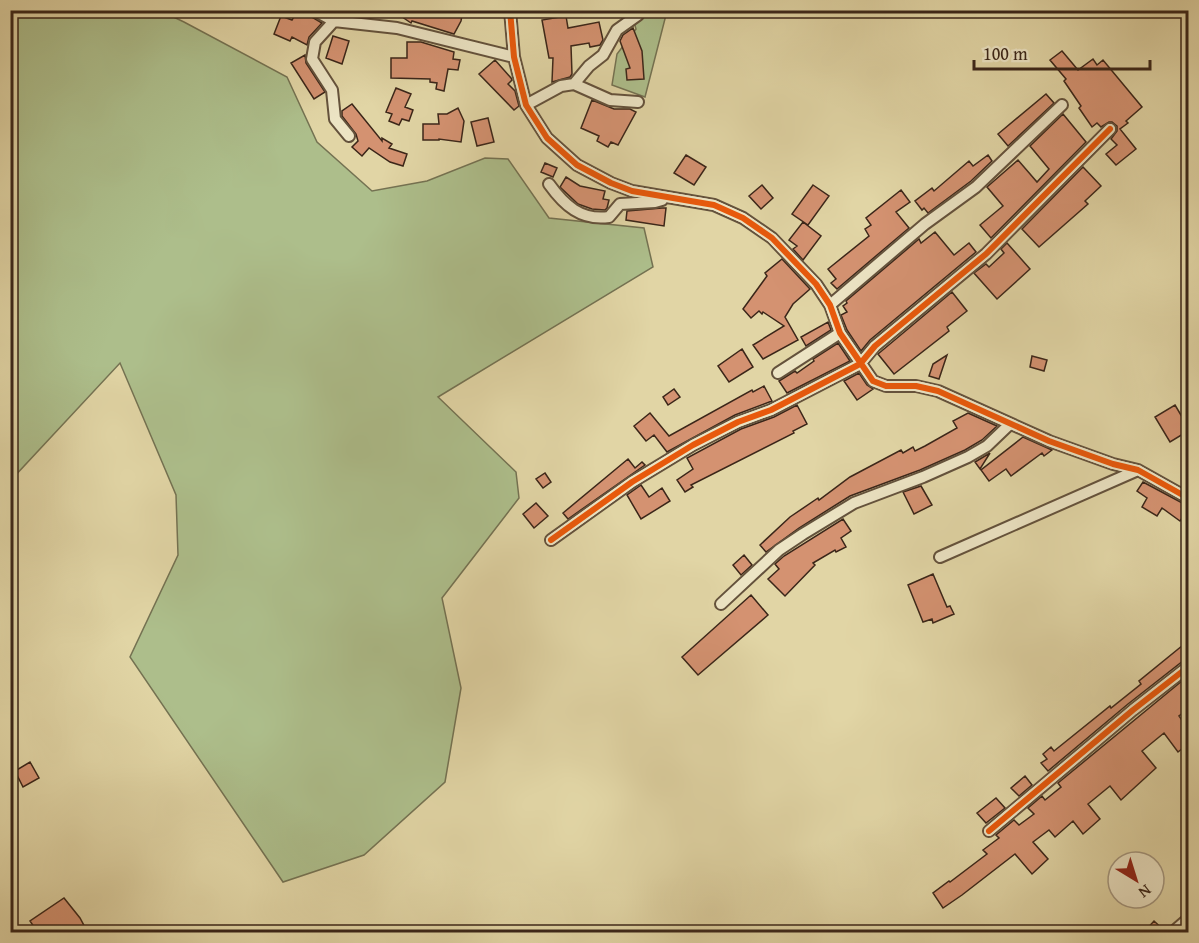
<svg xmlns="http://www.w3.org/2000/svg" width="1199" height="943" viewBox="0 0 1199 943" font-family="'Gentium Book Plus',serif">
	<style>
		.green { fill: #adbe8b; stroke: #747252; stroke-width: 1.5 }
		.building { fill: #d49271; stroke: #3b2619; stroke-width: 1.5 }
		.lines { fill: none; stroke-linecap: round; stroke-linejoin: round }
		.street-casing { stroke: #64523c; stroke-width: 14 }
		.street { stroke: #ece4c4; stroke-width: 10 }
		.cycleway-casing { stroke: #ece4c4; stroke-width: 10 }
		.cycleway { stroke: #e8590c; stroke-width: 6 }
	</style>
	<rect width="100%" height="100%" fill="#e1d5a5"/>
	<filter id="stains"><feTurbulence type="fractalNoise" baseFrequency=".00333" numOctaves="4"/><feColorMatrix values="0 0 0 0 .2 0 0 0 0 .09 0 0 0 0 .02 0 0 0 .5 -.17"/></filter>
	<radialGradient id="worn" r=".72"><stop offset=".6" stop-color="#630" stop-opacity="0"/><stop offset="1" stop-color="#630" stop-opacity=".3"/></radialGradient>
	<path class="green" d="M11,10L161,11L184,22L287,77L317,142L372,191L427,181L485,158L508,159L549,218L644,228L653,267L438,397L516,472L519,498L442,598L461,688L445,782L364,855L283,882L130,657L178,555L176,495L120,363L11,480Z
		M631,11H667L645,97L612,85L617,54L636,29Z"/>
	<path class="building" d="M298,10H307L310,16L322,23L309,37L307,45L292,37L290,41L274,34L281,16L292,20Z
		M392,10H435L449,16L450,10H463L461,21L454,34L412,21L411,23Z
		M566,16L568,28L599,22L603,40L600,45L590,47L589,43L571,46L572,74L570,77L552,82L553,58H549L542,20Z
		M633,28L642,51L644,79L627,80L626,69L630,68L620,41L623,35Z
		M333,36L349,41L342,64L326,58Z
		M407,42H421L454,52L453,59L460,60L458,70L448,69L444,91L436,89L437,83L430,82V79L391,78V58H407Z
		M1062,51L1078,70L1093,59L1097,65L1103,60L1142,107L1126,121L1128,123L1120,129L1136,149L1116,165L1106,154L1117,145L1111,139L1117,131V126L1112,122H1109L1101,127L1097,123L1092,127L1079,108L1081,106L1064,81L1066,79L1050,60Z
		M305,55L306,63L325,92L314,99L291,63Z
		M495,60L511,78L512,80L508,84L515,91L519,106L514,110L479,74Z
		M396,88L411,94L405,107L413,110L409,121L402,119L399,125L389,121L392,114L386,112Z
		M1046,94L1054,103L1008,146L998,134Z
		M592,100L614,109H630L636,112L618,145L611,142L608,147L597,141L599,136L581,128Z
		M352,104L382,141V138L392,144L389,148L407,154L403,166L390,162L369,148L362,156L352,147L358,141L356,134L342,116V111Z
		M458,108L464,121L461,142L439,139V140H423V124H439L438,114H447Z
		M1063,114L1086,142L991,238L980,225L1003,206L987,187L1018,160L1037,182L1049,169L1030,146Z
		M488,118L494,142L477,146L471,122Z
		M686,155L706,167L694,185L674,173Z
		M988,155L992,161L971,181L928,213L924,208L922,210L915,201L932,188L934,191L969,161L973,166Z
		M545,163L557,168L553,177L541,172Z
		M1083,167L1101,186L1085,201L1088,204L1039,247L1022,229Z
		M566,177L580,186L605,191L603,199L609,200L607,208L605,210L592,209L578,204L560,187Z
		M762,185L773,198L761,209L749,196Z
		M813,185L829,196L808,225L792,214Z
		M901,190L910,202L896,212L909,228L837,289L831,283L836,279L828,269L869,236L865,229L871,225L866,218Z
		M662,208H666L664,226L626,220L627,211Z
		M803,222L821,236L803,260L793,249L797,246L789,240Z
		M935,232L954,255L969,243L976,252L870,340L861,351L847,330L841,315L847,312L843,306L847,303L846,301L919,239L921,243Z
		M1007,243L1030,269L997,299L974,273L986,264L989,267L1004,253L1001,249Z
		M782,259L810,289L793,304L785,317L798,340L763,359L753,345L784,326L763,312L762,314L759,311L751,318L743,309L767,276L765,273Z
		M952,292L967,311L947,327L949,331L894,374L878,354Z
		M828,322L831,330L806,346L801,337Z
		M838,343L850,361L787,393L779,381L795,371L797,373L814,361L813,359Z
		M742,349L753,367L729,382L718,366Z
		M947,355L939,379L929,376L933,364Z
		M1032,356L1047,360L1044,371L1030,367Z
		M859,373L867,385L873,389L857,400L844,381Z
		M764,386L772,401L735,415L667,452L654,435L646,441L634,426L650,413L669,436L752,390L753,392Z
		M674,389L680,397L668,405L663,397Z
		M797,405L807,424L793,431L794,433L691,485L693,487L685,492L677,480L693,469L687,458L741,429L774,417Z
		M1175,405L1188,427V431L1170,442L1155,417Z
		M968,413L997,426L982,440L965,450L920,470L850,496L799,528L766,552L760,545L790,517L818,498L819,500L850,477L901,450L903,453L913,447L915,451L925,446L957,428L953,421Z
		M1023,437L1052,450L1044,456L1042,453L1011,476L1006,469L989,481L981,470Z
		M990,453L980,469L975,462Z
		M628,459L635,468L642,462L645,465L568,519L563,513Z
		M545,473L551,482L543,488L536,479Z
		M1143,482L1188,506V510L1180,521L1162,508L1157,516L1142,507L1147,498L1137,491Z
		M641,485L649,497L662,488L670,501L641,519L627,495Z
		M921,486L932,505L914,514L903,492Z
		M536,503L548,516L534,528L523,514Z
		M843,519L851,531L841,538L846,547L836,552L835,550L813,563L815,565L785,596L768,579L779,569L775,564L784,556Z
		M744,555L752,565L741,575L733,565Z
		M933,574L947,607L950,606L954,614L933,623L932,619L923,622L908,585Z
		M751,595L768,615L698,675L682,657Z
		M1188,641V660L1183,661L1128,704L1048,771L1041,763L1047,759L1043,754L1051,747L1054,751L1110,706L1111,708L1141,684L1139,681Z
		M1188,676V709L1179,716L1188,729V744L1178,752L1164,733L1142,751L1156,768L1121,800L1110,786L1088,804L1100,819L1083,834L1073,821L1055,837L1049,830L1033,842L1048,859L1032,874L1015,854L962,895L943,908L933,893L949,881L950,882L987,854L983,850L999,838L996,835L1014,820L1019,825L1034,814L1028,808L1042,796L1045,800L1061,787L1058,783Z
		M30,762L39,778L23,787L15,771Z
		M1025,776L1032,785L1019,796L1011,788Z
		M996,798L1005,808L986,823L977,813Z
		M64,898L80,918L88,933H38L30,921Z
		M1154,921L1166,932V933H1143Z"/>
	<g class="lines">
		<defs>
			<path id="street" d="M314,10L334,21L397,28L514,57
				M510,10L514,57L526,105L547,138L577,165L611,183L632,191L714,205L743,218L772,238L816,284L830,305L840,333L873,381L886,386H916L938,391L1049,441L1113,464L1138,470L1188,498
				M334,21L315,42L312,59L332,90L335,119L349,136
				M574,84L589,66L603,55L617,30L638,15
				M526,105L561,86L574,84L610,100L638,102
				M549,184C564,205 581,221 609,217L620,204L655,202L662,200
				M830,305L925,224L976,187L1062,105
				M778,373L840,333
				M551,540L632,482L693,445L738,422L771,410L860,364L875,346L986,254L1110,129
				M940,557L1138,470
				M721,604L779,550L803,534L854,503L923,477L968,457L987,446L1010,424
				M989,831L1133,710L1188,667
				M1173,932L1188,919"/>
		</defs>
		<use href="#street" class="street-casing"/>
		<use href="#street" class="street"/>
		<defs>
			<path id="cycleway" d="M510,10L514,57L526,105L547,138L577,165L611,183L632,191L714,205L743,218L772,238L816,284L830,305L840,333L873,381L886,386H916L938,391L1049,441L1113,464L1138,470L1188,498
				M551,540L632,482L693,445L738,422L771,410L860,364L875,346L986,254L1110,129
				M989,831L1133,710L1188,667"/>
		</defs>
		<use href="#cycleway" class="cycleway-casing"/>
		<use href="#cycleway" class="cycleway"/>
	</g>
	<rect width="1199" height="943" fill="none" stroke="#e1d5a5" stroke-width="36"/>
	<rect x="12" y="12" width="1175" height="919" fill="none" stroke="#3b2619" stroke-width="3"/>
	<rect x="18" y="18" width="1163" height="907" fill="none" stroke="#3b2619" stroke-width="1.5"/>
	<g transform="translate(1136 880) rotate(142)"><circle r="28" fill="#ece4c4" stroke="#a59880" stroke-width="1.5"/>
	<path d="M0-4.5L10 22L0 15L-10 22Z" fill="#8f2418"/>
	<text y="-9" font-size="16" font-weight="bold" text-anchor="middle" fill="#3b2619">N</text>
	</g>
	<path d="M974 60v9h176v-9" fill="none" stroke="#3b2619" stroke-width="3"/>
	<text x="983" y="60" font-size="18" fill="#3b2619" stroke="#ece4c4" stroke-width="4.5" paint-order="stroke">100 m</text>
	<rect width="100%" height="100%" filter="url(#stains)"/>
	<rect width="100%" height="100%" fill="url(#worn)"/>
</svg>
